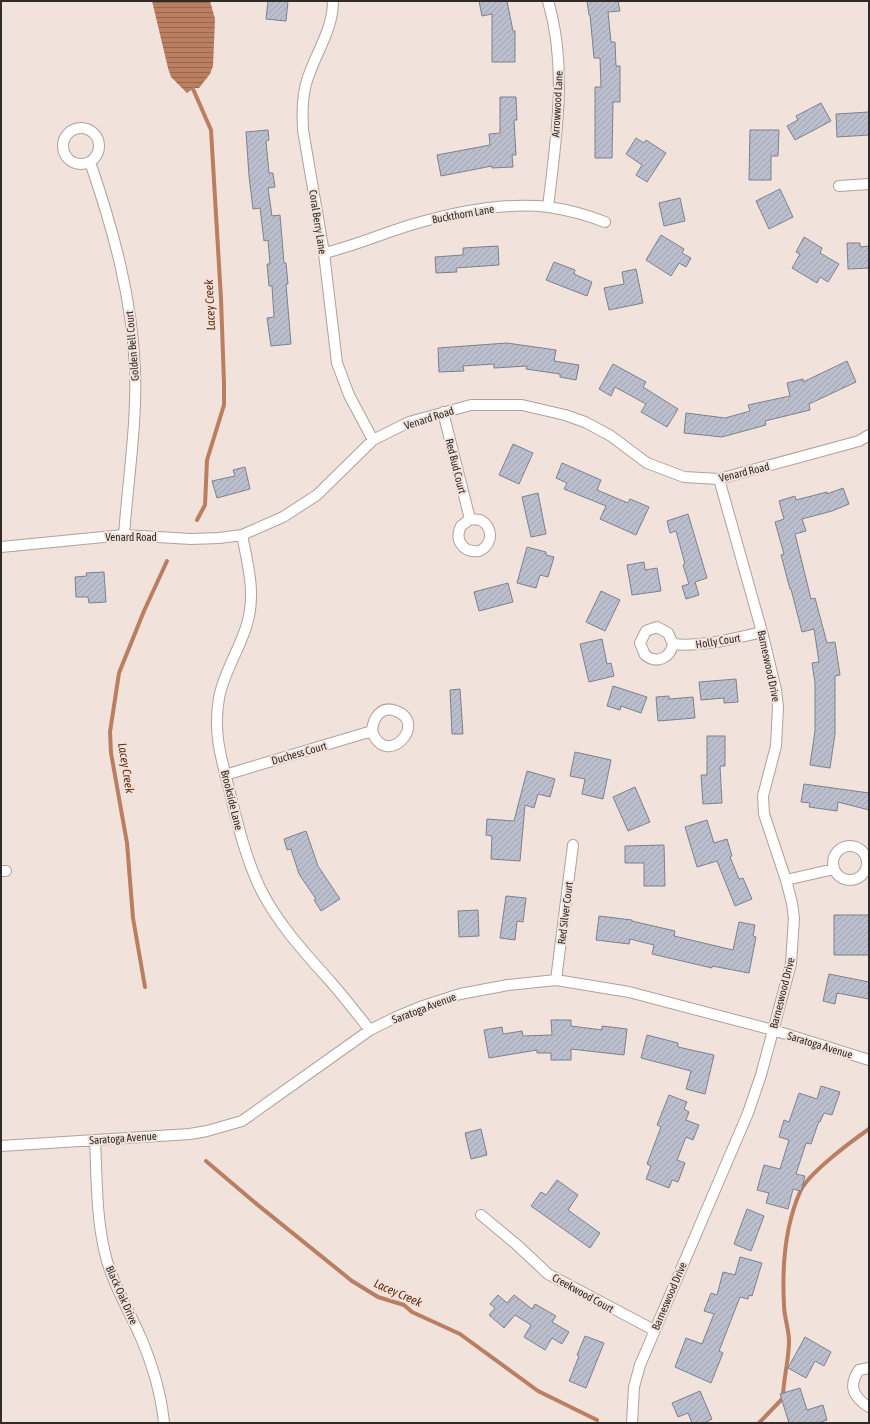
<svg xmlns="http://www.w3.org/2000/svg" width="870" height="1424" viewBox="0 0 870 1424" font-family="'Asap Condensed',sans-serif">
	<style>
		.water { fill: url(#water-rules) }
		.lines { fill: none; stroke-linecap: round; stroke-linejoin: round }
		.stream { stroke: #ba7e61; stroke-width: 4 }
		.building { fill: url(#building-hatch); stroke: #7d818e }
		.street-casing { stroke: #afa19b; stroke-width: 12 }
		.street { stroke: #fff; stroke-width: 10 }
		.labels { text-anchor: middle; stroke-width: 4; stroke-linejoin: round; paint-order: stroke }
		.street-label { font-size: 11px; fill: #302b28; stroke: #f1e2db }
		.water-label { font-size: 12px; font-style: italic; fill: #632a08; stroke: #f1e2db }
	</style>
	<defs>
		<pattern id="water-rules" width="6" height="5" patternUnits="userSpaceOnUse"><rect width="6" height="5" fill="#ba7e61"/><path d="M0 2.5h6" fill="none" stroke="#986750"/></pattern>
		<pattern id="building-hatch" width="6" height="6" patternUnits="userSpaceOnUse"><rect width="6" height="6" fill="#bbbfcd"/><path d="M-1 1l2-2M0 6l6-6M5 7l2-2" fill="none" stroke="#a1a4b0"/></pattern>
	</defs>
	<rect width="100%" height="100%" fill="#f1e2db"/>
	<path class="water" d="M152,1H210L215,19L213,66L210,74L199,88H194L187,93L171,77L168,68Z"/>
	<g class="lines">
		<path class="stream" d="M193,89L211,130L221,299L224,383V405L207,460L205,505L197,520
			M145,987L133,918L127,843L111,753L110,732L119,673L144,611L167,561
			M206,1161L253,1201L352,1281L378,1297L404,1305L412,1312L460,1334L538,1391L597,1420
			M759,1423L783,1398C783,1379 789,1361 789,1341C789,1329 784,1317 784,1305C782,1268 785,1226 800,1192C807,1174 852,1141 869,1129"/>
	</g>
	<path class="building" d="M268,1H288L286,21L266,19Z
		M479,1H507L513,31H515V62H492V14L482,16Z
		M587,1H618L620,11L608,12L611,42H615L616,66H620V102H613L612,158H595V87H601L600,58H594L590,15H589Z
		M500,97H516L517,120H514L516,155H512L513,167L492,168V166L441,176L437,155L490,145L489,134L500,133Z
		M821,103L831,121L795,140L787,126L798,120L796,116Z
		M869,112V135L837,137L836,114Z
		M268,130L269,140L266,141L269,173H273L275,187L268,188L272,216L280,215L284,263H286L288,284H286L291,344L271,346L267,318L274,317L272,286H269L267,264H270L268,240L264,241L260,208L253,209L249,176L246,132Z
		M750,130H779L778,156H771V180H749Z
		M636,138L644,143L646,140L666,153L647,182L636,175L642,165L626,154Z
		M780,189L793,217L769,229L756,201Z
		M680,198L685,221L664,226L659,203Z
		M661,235L684,249L682,253L691,258L686,267L679,263L671,276L646,260Z
		M804,237L822,248L820,253L839,264L828,282L820,277L817,283L792,268L800,254L796,252Z
		M847,243H860V247L869,246V268L848,269Z
		M498,246L499,265L456,268L457,272L436,273L435,257L463,255V248Z
		M554,262L575,270L574,274L592,282L587,296L546,280Z
		M636,269L643,303L609,310L604,288L624,284L622,272Z
		M507,343L556,350L554,361L579,365L576,380L560,377V374L526,369L527,366L494,368V364L463,366L464,371L439,372L438,348Z
		M847,361L856,382L809,404L810,410L765,421L766,425L722,437L684,433L686,413L725,418L750,411L748,405L790,396L787,383L803,379V382Z
		M613,364L646,382L643,387L678,409L667,427L641,412L646,404L615,387L611,396L599,389Z
		M513,444L533,453L519,484L499,475Z
		M562,463L601,480L597,490L628,503L630,499L649,507L636,535L600,519L606,506L564,489L567,483L556,478Z
		M245,467L250,489L217,498L212,481L235,476L233,470Z
		M843,488L849,504L832,511L802,519L806,531L795,534L811,599L815,598L827,643L835,642L840,675L835,676V734L830,768L810,765L815,731V683L812,663L819,662L814,629L802,632L791,589H790L781,555L784,554L775,522L784,519L779,501L795,496L796,500L827,492V494Z
		M538,493L546,534L531,537L522,497Z
		M688,514L707,578L695,582L699,595L686,599L682,586L689,584L683,565L685,564L676,531L670,533L667,521Z
		M527,547L546,552V555L554,557L548,577L540,575L536,588L517,583Z
		M644,562L645,570L657,568L661,591L632,595L627,565Z
		M104,572L106,602L89,603L88,597H76L75,577L87,576L86,573Z
		M508,583L513,602L479,611L474,592Z
		M601,591L620,600L605,631L586,622Z
		M602,639L607,664L611,663L614,676L589,682L580,644Z
		M736,679L738,702L724,703V698L701,700L699,682Z
		M613,686L647,697L641,713L621,706L620,710L607,706Z
		M460,689L463,734H452L450,690Z
		M669,696V699L693,697L695,718L658,721L656,697Z
		M707,736H725V766H720L722,803L703,804L701,775H707Z
		M575,752L611,760L603,799L582,794L585,779L570,776Z
		M527,771L555,779L550,797L538,794L534,808L525,805L520,861L491,859L492,836L486,835L487,819L514,821Z
		M804,784L869,793V810L838,802L837,811L809,807L810,803L801,802Z
		M635,787L650,822L628,831L613,797Z
		M707,820L714,843L727,839L732,856L730,857L739,879L743,878L752,899L735,906L717,861L697,867L685,827Z
		M306,831L318,866L340,899L321,911L314,900L316,899L299,874L291,849L287,850L284,839Z
		M664,845L665,886H644V863H625V846Z
		M506,896L526,898L523,922L517,921L515,940L500,938Z
		M478,910L479,936L459,937L458,911Z
		M834,915H869V955H834Z
		M599,916L632,920V921L675,931L674,936L733,950L739,922L755,925L753,936L756,937L749,973L712,966V968L652,954L654,945L630,939L629,944L596,940Z
		M829,974L869,982V999L837,993L835,1004L823,1001Z
		M551,1020H571V1026L602,1030V1026L627,1029L624,1055L571,1049V1060H551V1053H537V1050L489,1058L484,1030L502,1027L503,1034L522,1031L523,1036L552,1035Z
		M647,1035L678,1043V1047L714,1055L705,1094L686,1089L691,1071L641,1058Z
		M821,1086L840,1092L832,1115L824,1113L820,1122L819,1121L811,1144L806,1143L796,1174L805,1176L801,1191L793,1189L788,1209L766,1203L769,1193L757,1190L764,1165L780,1169L789,1140L779,1137L784,1120L789,1122L799,1093L817,1099Z
		M669,1095L687,1102L684,1109L689,1112L686,1120L699,1125L693,1140L686,1137L677,1160L685,1163L678,1182L672,1180L669,1188L646,1179L651,1166L647,1164L661,1127L657,1125Z
		M481,1129L487,1155L471,1159L465,1133Z
		M557,1180L578,1195L568,1210L600,1233L590,1248L531,1206L541,1192L546,1195Z
		M747,1209L764,1216L751,1251L734,1244Z
		M740,1257L762,1263L752,1296L749,1295L748,1299L740,1297L719,1351L723,1353L711,1383L675,1367L686,1338L702,1344L714,1314L704,1311L711,1293L717,1295L723,1272L735,1275Z
		M498,1295L507,1303L514,1295L532,1309L535,1304L556,1316L552,1322L569,1332L562,1344L552,1338L545,1350L524,1337L531,1325L515,1315L504,1328L489,1315L495,1308L490,1304Z
		M585,1336L604,1343L586,1388L569,1381L579,1356L577,1355Z
		M805,1337L831,1352L824,1366L815,1361L806,1378L788,1368Z
		M800,1388L807,1410L823,1405L827,1420L817,1423H789L780,1394Z
		M700,1391L712,1419L704,1423H692L688,1413L678,1417L672,1403Z"/>
	<g class="lines">
		<defs>
			<path id="street" d="M333,1C333,27 319,48 310,72C302,91 302,110 303,130L324,253L337,363L349,395L373,440
				M63 146a18 18 0 1 1 36 0a18 18 0 1 1-36 0Z
				M90,162C113,229 132,297 135,369C137,424 128,480 124,535
				M839,186L869,184
				M548,207C556,139 568,68 548,1
				M324,253C355,246 383,233 414,224C455,212 506,202 549,207C569,210 587,215 605,222
				M443,412L470,519L461,526C454,540 463,553 479,551C493,545 494,527 480,520L470,519
				M242,535C248,565 256,594 247,624C240,649 224,671 219,698C213,734 221,757 230,793C238,826 246,859 261,890C279,925 304,952 330,981C344,997 357,1014 370,1030
				M1,547L124,535L191,539L219,538L242,535L283,517L317,495L373,440L409,422L471,405H522L565,415L585,422L611,436L647,463L684,477L719,479L859,441L869,435
				M673,644C670,659 656,664 645,655L640,643L646,631L657,627L668,633L673,644C704,647 732,639 762,632
				M225,775L372,731C373,718 381,705 396,711C429,723 386,770 372,731
				M833 863a17 17 0 1 1 34 0a17 17 0 1 1-34 0Z
				M1,871H6
				M786,880L834,869
				M556,980L573,845
				M95,1140C97,1180 96,1222 107,1261C115,1289 130,1312 141,1338C153,1366 161,1393 164,1423
				M1,1146L190,1134L207,1131L242,1121L370,1030L396,1017L420,1007L460,994L508,985L556,980L629,992L773,1030L869,1060
				M481,1215L516,1244L548,1274L654,1330
				M869,1368L859,1370C848,1386 853,1397 869,1407
				M632,1423L634,1387L640,1365L748,1113L761,1075L791,964L794,918L792,903L786,880L764,814L763,796L776,746L778,707L776,690L762,632L719,479"/>
		</defs>
		<use href="#street" class="street-casing"/>
		<use href="#street" class="street"/>
	</g>
	<g class="labels">
		<g class="street-label">
			<text transform="translate(557 104) rotate(-87)" y="4">Arrowwood Lane</text>
			<text transform="translate(463 214) rotate(-10)" y="4">Buckthorn Lane</text>
			<text transform="translate(318 222) rotate(81)" y="4">Coral Berry Lane</text>
			<text transform="translate(132 346) rotate(-95)" y="4">Golden Bell Court</text>
			<text transform="translate(429 418) rotate(-18)" y="4">Venard Road</text>
			<text transform="translate(456 466) rotate(76)" y="4">Red Bud Court</text>
			<text transform="translate(744 472) rotate(-14)" y="4">Venard Road</text>
			<text x="131" y="541">Venard Road</text>
			<text transform="translate(718 641) rotate(-9)" y="4">Holly Court</text>
			<text transform="translate(769 666) rotate(78)" y="4">Barneswood Drive</text>
			<text transform="translate(299 753) rotate(-16)" y="4">Duchess Court</text>
			<text transform="translate(232 800) rotate(76)" y="4">Brookside Lane</text>
			<text transform="translate(565 913) rotate(-83)" y="4">Red Silver Court</text>
			<text transform="translate(782 993) rotate(-76)" y="4">Barneswood Drive</text>
			<text transform="translate(424 1008) rotate(-21)" y="4">Saratoga Avenue</text>
			<text transform="translate(820 1045) rotate(17)" y="4">Saratoga Avenue</text>
			<text transform="translate(123 1138) rotate(-4)" y="4">Saratoga Avenue</text>
			<text transform="translate(583 1293) rotate(29)" y="4">Creekwood Court</text>
			<text transform="translate(122 1295) rotate(66)" y="4">Black Oak Drive</text>
			<text transform="translate(669 1296) rotate(-67)" y="4">Barneswood Drive</text>
		</g>
		<g class="water-label">
			<text transform="translate(210 305) rotate(-93)" y="4">Lacey Creek</text>
			<text transform="translate(126 768) rotate(81)" y="4">Lacey Creek</text>
			<text transform="translate(398 1293) rotate(24)" y="4">Lacey Creek</text>
		</g>
	</g>
	<rect width="870" height="1424" fill="none" stroke="#302b28" stroke-width="4"/>
</svg>
